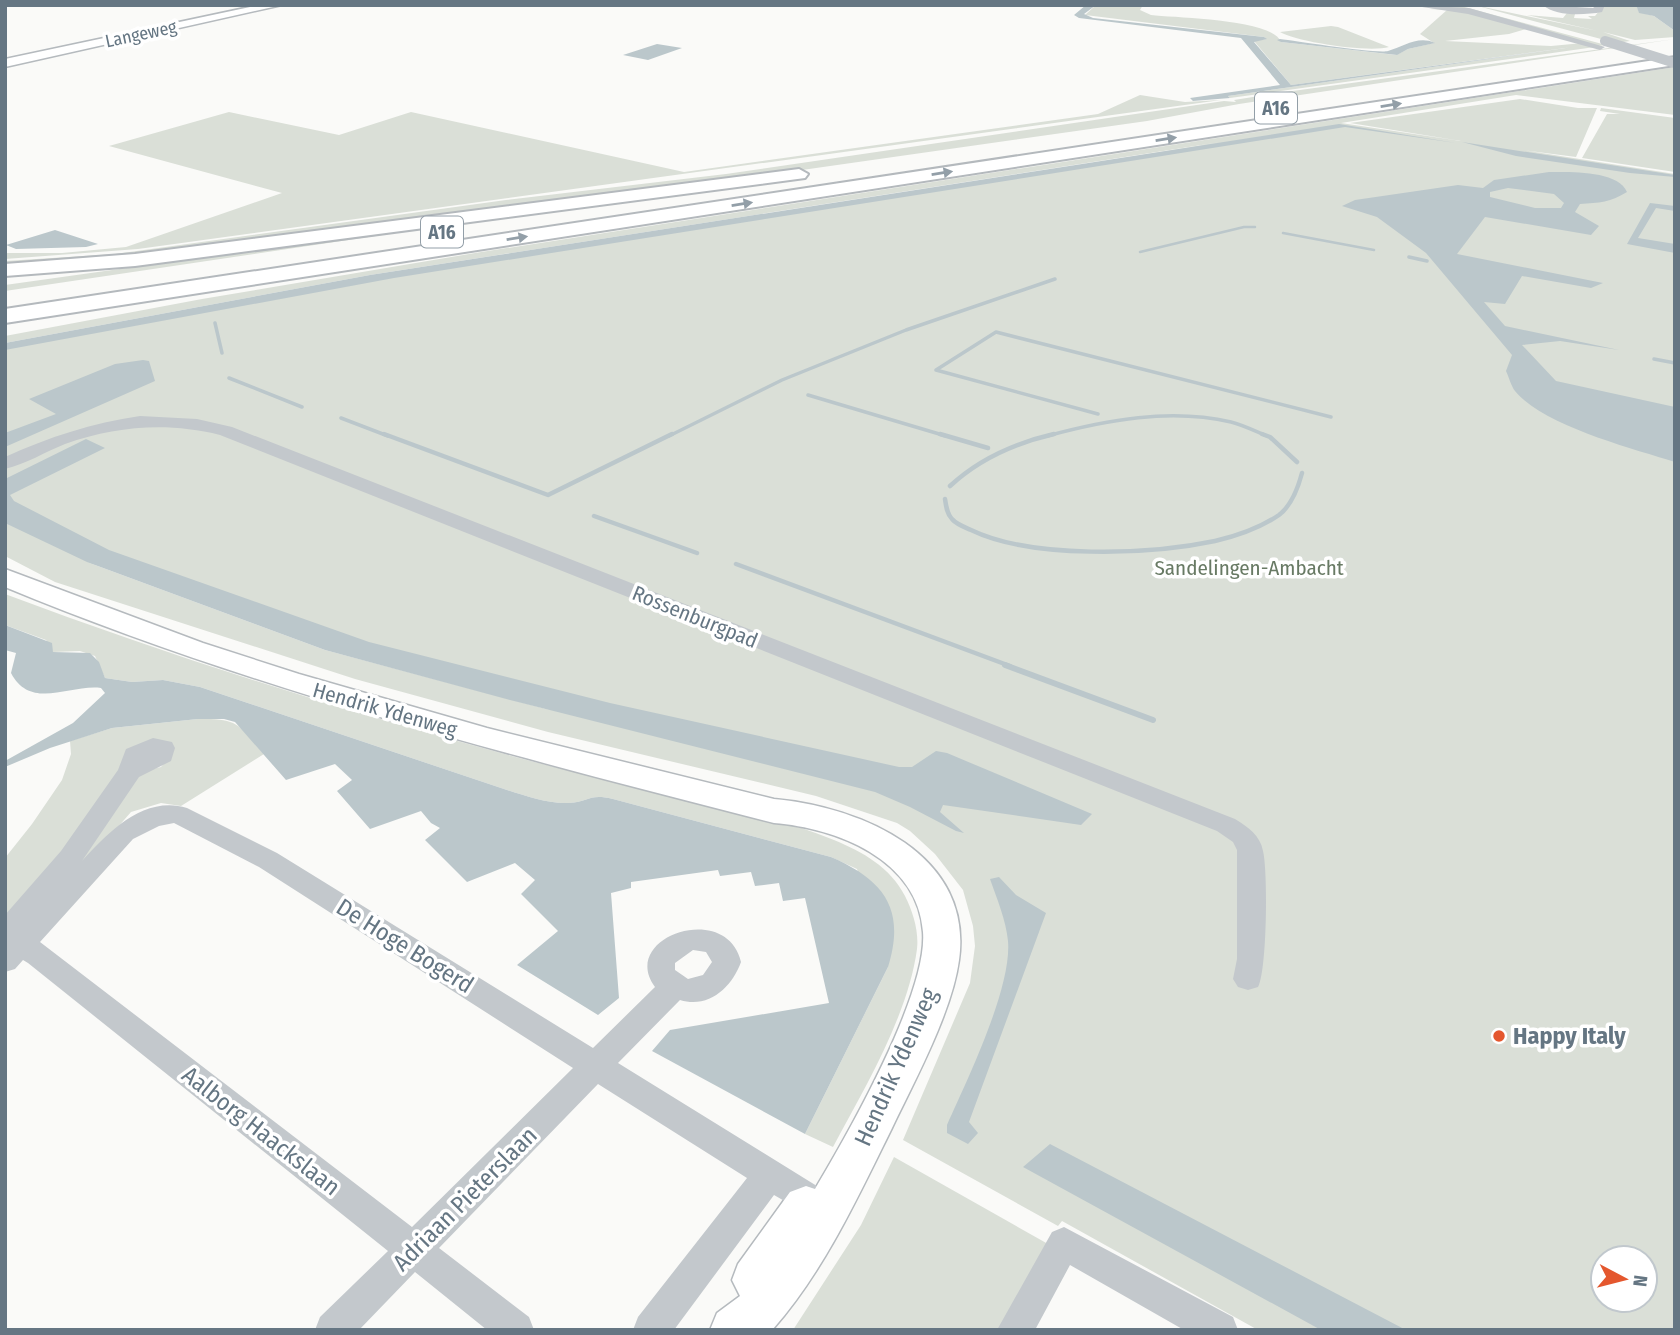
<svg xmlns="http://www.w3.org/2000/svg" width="1680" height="1335" viewBox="0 0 1680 1335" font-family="'Fira Sans Condensed',sans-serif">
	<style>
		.green { fill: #dadfd7; fill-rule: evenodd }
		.water { fill: #bbc7cb; fill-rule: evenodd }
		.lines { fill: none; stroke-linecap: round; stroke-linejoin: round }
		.stream-far3 { stroke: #bbc7cb; stroke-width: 2.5 }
		.stream-far2 { stroke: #bbc7cb; stroke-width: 3.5 }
		.stream-far1 { stroke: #bbc7cb; stroke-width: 4.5 }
		.stream { stroke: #bbc7cb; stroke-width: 6 }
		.major-casing { stroke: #b5babe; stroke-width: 3 }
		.highway-casing { stroke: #b4b9bd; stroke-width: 4 }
		.minor { fill: #c3c8cc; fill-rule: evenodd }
		.major { fill: #fff; fill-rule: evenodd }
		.highway { fill: #fff; fill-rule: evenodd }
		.minor-bridge { stroke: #c3c8cc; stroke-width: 10 }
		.oneway { fill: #939fa8 }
		.poi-dot { fill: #e4572e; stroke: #fff; stroke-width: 2.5 }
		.labels { text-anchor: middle; stroke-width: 7; stroke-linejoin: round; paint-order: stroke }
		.far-street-label { font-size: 18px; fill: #657683; stroke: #fff }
		.shield { fill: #fff; stroke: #939fa8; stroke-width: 2 }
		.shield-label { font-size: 19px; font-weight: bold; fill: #657683 }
		.park-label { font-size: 21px; fill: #687a64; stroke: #fff }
		.street-label { font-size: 21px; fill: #657683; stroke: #fff }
		.near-street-label { font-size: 24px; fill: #657683; stroke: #fff }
		.near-poi-label { font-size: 24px; font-weight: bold; fill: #657683; stroke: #fff; text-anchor: start }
	</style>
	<rect width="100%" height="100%" fill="#fafaf8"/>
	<path class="green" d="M1096,5H1143L1140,10L1151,15C1177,18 1273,19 1281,42L1396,55L1408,49L1434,43L1420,34L1447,10L1430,9L1445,7L1442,6L1419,5H1457L1606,45L1598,46L1505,20L1529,28L1509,34L1445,41L1551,46L1583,43L1595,47L1230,98L1228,96L1573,47L1291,85L1254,41L1266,39L1264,37L1085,15Z
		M1474,5L1598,31L1527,15L1563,18L1567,13L1575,14L1574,18L1592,19L1588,16H1595L1604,5H1636L1639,12L1654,16L1675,31V37L1635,40L1603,32L1630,41L1616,43Z
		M1331,26L1338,27L1389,47C1369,53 1297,42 1280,32Z
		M1675,39L1239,104L1147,121L795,171L211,247L5,264V261L115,254L506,200L726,174L1224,101L1236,102L1234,100L1278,93Z
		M1675,67V115L1516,95L1341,123L1461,141L1350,123L1520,99L1578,108H1597L1576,157L1523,150L1675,174V1330H1258L1062,1221L1058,1226L903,1140L970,983L975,946L973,926L963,890L935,854L910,831L897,823L816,796L548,732L355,679L55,582L5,556V346L382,279L1221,142L370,275L5,343V336L202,299L475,253ZM87,562L550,710L325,650ZM1603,1258H1645V1300H1603Z
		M1140,95L1185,102L1221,100L138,249L5,259V253H62L126,247L282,193L109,146L229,112L339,135L411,112L684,172L1098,114Z
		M1601,108L1675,118V172L1582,158L1607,114H1620L1600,111Z
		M705,187L5,291V285Z
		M5,594C175,658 348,712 523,759C624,786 737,801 834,840C863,852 890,867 905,896C913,912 919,931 917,949C908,1016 864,1089 833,1147L805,1134L888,967L857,869L831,857L613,799C589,793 589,802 569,803C548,804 526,796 507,790L200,687L163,680L132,682L105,678L95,656L80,651L53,652L46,640L5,625Z
		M198,719C240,718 238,725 264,754L181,806L161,803L131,812L30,928L25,925L74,868L140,772L161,767L172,754L171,746C158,741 148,741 136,748L64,852L8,920L5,918V858L32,824L62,780L71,754L70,741L112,728Z
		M894,1157L1048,1244L998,1330H793L861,1225Z"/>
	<path class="water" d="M1086,5H1096L1084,14L1093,18L1264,37L1267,39L1254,42L1291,85L1574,47L1228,96L1230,98L1193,101L1190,98L1280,85L1241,38L1079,18L1074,15Z
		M1636,5H1675V31L1654,16L1639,13Z
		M1280,39C1297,41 1377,54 1388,51C1403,47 1418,35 1435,43L1408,49L1397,55L1281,42L1277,40Z
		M657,44L682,48L648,60L623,55Z
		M1339,124L1456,143L1345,127L394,278L5,350V343L370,275Z
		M1462,142L1675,175V177L1630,173L1516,156Z
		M1549,172C1569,172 1618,170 1627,192C1611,202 1599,203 1580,204L1575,212L1599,226L1591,235L1485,217L1457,254L1603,283L1591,288L1522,276L1505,304L1484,302L1505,326L1619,350L1560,341L1522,345L1556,381L1675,407V462C1631,448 1544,426 1515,391C1511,386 1509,377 1506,371L1512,355L1426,253L1377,217L1342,206L1355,200L1458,185L1483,188L1494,180ZM1508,188L1554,194L1564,203L1561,208H1535L1490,197V192Z
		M1650,203L1675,206V211L1656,208L1638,238L1675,244V253L1627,244Z
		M55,230L98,244L86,247L16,249L6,245Z
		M143,360L149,361L155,381L5,447V433L56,414L29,399L115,364Z
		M86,439L105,448L10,495L14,501L109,550L369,642L610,703L899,767H912L936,751L947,753L1092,814L1081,825L943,805L940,812L964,833L956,831L910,807L875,792L514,701L325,650L87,562L5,523V479Z
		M5,625L52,643L53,652L90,653L99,662L105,678L132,682L163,680L200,687L507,790C526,796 548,804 569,803C589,802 589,793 613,799L831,857C884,880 906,909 888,967L805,1134L652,1051L670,1030L829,1003L805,898L783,901L779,883L755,886L751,872L720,876L718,870L631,882V888L611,893L619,998L598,1015L517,965L558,931L521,894L535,880L515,863L467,882L425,840L440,828L431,823L421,811L370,829L337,791L352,780L335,764L286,780L235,722L224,719H198L112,728L50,748L5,767V761L73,723L105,693L101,688C70,684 31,711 11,673L16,653L5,650Z
		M999,877L1016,895L1046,913L969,1122L978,1133L968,1144L947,1133V1125C967,1080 1012,988 1008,941C1006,920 997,899 990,879Z
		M1050,1144L1406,1330H1321L1023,1167Z"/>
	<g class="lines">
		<path class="stream-far3" d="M1283,233L1374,250
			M1140,252L1244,227H1255"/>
		<path class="stream-far2" d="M1409,257L1427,261
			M215,323L222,353
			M1654,359L1675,363
			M229,378L302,407
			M808,395L946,436
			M1098,414L936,370L996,332L1331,417
			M341,418L388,436
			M669,436L782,380L906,330L1055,279
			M1047,436C1106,420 1170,408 1231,422C1243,425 1255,431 1267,436"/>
		<path class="stream-far1" d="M384,434L548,495L672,434
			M940,434L988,448
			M1262,434L1270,437L1297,462
			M950,486C979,459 1015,443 1054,434
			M945,499C946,506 947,514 952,519C956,524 964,527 971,530C1031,559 1149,555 1215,541C1237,536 1260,528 1279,515C1292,505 1298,488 1302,473
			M594,516L697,553
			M736,564L1010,666"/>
		<path class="stream" d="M1005,665L1153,720"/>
		<defs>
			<path id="major" d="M259,5H282L5,67V59Z
				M5,569L203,643L299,674L487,728L774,799C861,807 974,854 959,960C952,1012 915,1080 892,1128C858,1197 824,1271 773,1329L710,1330L717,1313L740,1296L732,1280L738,1264L790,1192L806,1186L815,1189C848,1134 928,993 923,932C918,859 836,828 774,823C513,756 254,690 5,587Z"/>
			<path id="highway" d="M1675,57V65L5,323V309Z
				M799,169L808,174L805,178L135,266L5,276V264L135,254Z"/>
		</defs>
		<use href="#major" class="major-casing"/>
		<use href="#highway" class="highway-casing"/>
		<path class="minor" d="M1409,5L1469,8L1605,47L1600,50L1468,14Z
			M1543,5L1593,8L1597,5H1605L1602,12C1585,15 1556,17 1543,5Z
			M140,416L197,419L232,427L1235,819C1248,827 1260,835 1263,851C1268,871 1267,971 1258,987L1248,990L1238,987L1233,979L1237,959V850L1233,842L1217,831L220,435C167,422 117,426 65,444C45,452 26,464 5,469V457C49,437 92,423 140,416Z
			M153,738L172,742L175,748L171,761L139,777L82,861C108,833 143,795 187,808L277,853L593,1048L655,987C618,937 727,900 741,962C732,987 709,1009 680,1000L618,1063L833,1196L838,1207L833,1218L821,1222L774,1195L674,1330H633L638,1317L747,1178L598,1084L439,1248L529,1317L534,1330H487L415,1272L359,1330H315L320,1317L388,1251L28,963L23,960L15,969L5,972V915L61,851L118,770L126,749ZM174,823L259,867L573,1068L412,1227L40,942L133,839L159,826ZM693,950L706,952L712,962L703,975L688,979L675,970V963Z
			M1064,1227L1233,1317L1238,1330H1184L1070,1265L1035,1330H997L1052,1232Z"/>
		<use href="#major" class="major"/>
		<use href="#highway" class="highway"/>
		<path class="minor-bridge" d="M1605,41L1675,63"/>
	</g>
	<defs><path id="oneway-solid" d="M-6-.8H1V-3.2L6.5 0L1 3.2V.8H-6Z" transform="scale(1.75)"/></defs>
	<g class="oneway">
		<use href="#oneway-solid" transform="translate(1391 105) rotate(-9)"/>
		<use href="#oneway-solid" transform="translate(1166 139) rotate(-9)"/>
		<use href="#oneway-solid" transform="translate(942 173) rotate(-9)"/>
		<use href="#oneway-solid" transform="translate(742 204) rotate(-9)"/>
		<use href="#oneway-solid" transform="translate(517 238) rotate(-9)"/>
	</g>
	<circle class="poi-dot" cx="1499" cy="1036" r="7"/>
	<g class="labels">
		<g class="far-street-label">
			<text transform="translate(141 34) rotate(-12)" y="6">Langeweg</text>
		</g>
		<g class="shield">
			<rect x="1255" y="92.5" width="42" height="31" rx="5"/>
			<rect x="421" y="216.5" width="42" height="31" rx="5"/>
		</g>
		<g class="shield-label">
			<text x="1276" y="115">A16</text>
			<text x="442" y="239">A16</text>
		</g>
		<g class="park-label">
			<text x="1249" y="575">Sandelingen-Ambacht</text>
		</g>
		<g class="street-label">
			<text transform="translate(695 617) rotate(22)" y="7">Rossenburgpad</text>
			<text transform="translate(385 710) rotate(16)" y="7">Hendrik Ydenweg</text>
		</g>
		<g class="near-street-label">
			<text transform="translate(405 946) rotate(32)" y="8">De Hoge Bogerd</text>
			<text transform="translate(896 1067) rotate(-66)" y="8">Hendrik Ydenweg</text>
			<text transform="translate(261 1131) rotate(38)" y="8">Aalborg Haackslaan</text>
			<text transform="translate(465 1199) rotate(-45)" y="8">Adriaan Pieterslaan</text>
		</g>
		<g class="near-poi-label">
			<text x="1513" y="1044">Happy Italy</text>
		</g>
	</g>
	<rect width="1680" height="1335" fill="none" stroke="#657683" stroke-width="14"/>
	<g transform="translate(1624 1279) rotate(97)"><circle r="33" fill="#ffffff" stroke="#c1c8cd" stroke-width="2"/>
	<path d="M0-5L12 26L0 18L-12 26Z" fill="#e4572e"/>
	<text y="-10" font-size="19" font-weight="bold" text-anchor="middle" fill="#657683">N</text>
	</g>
</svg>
